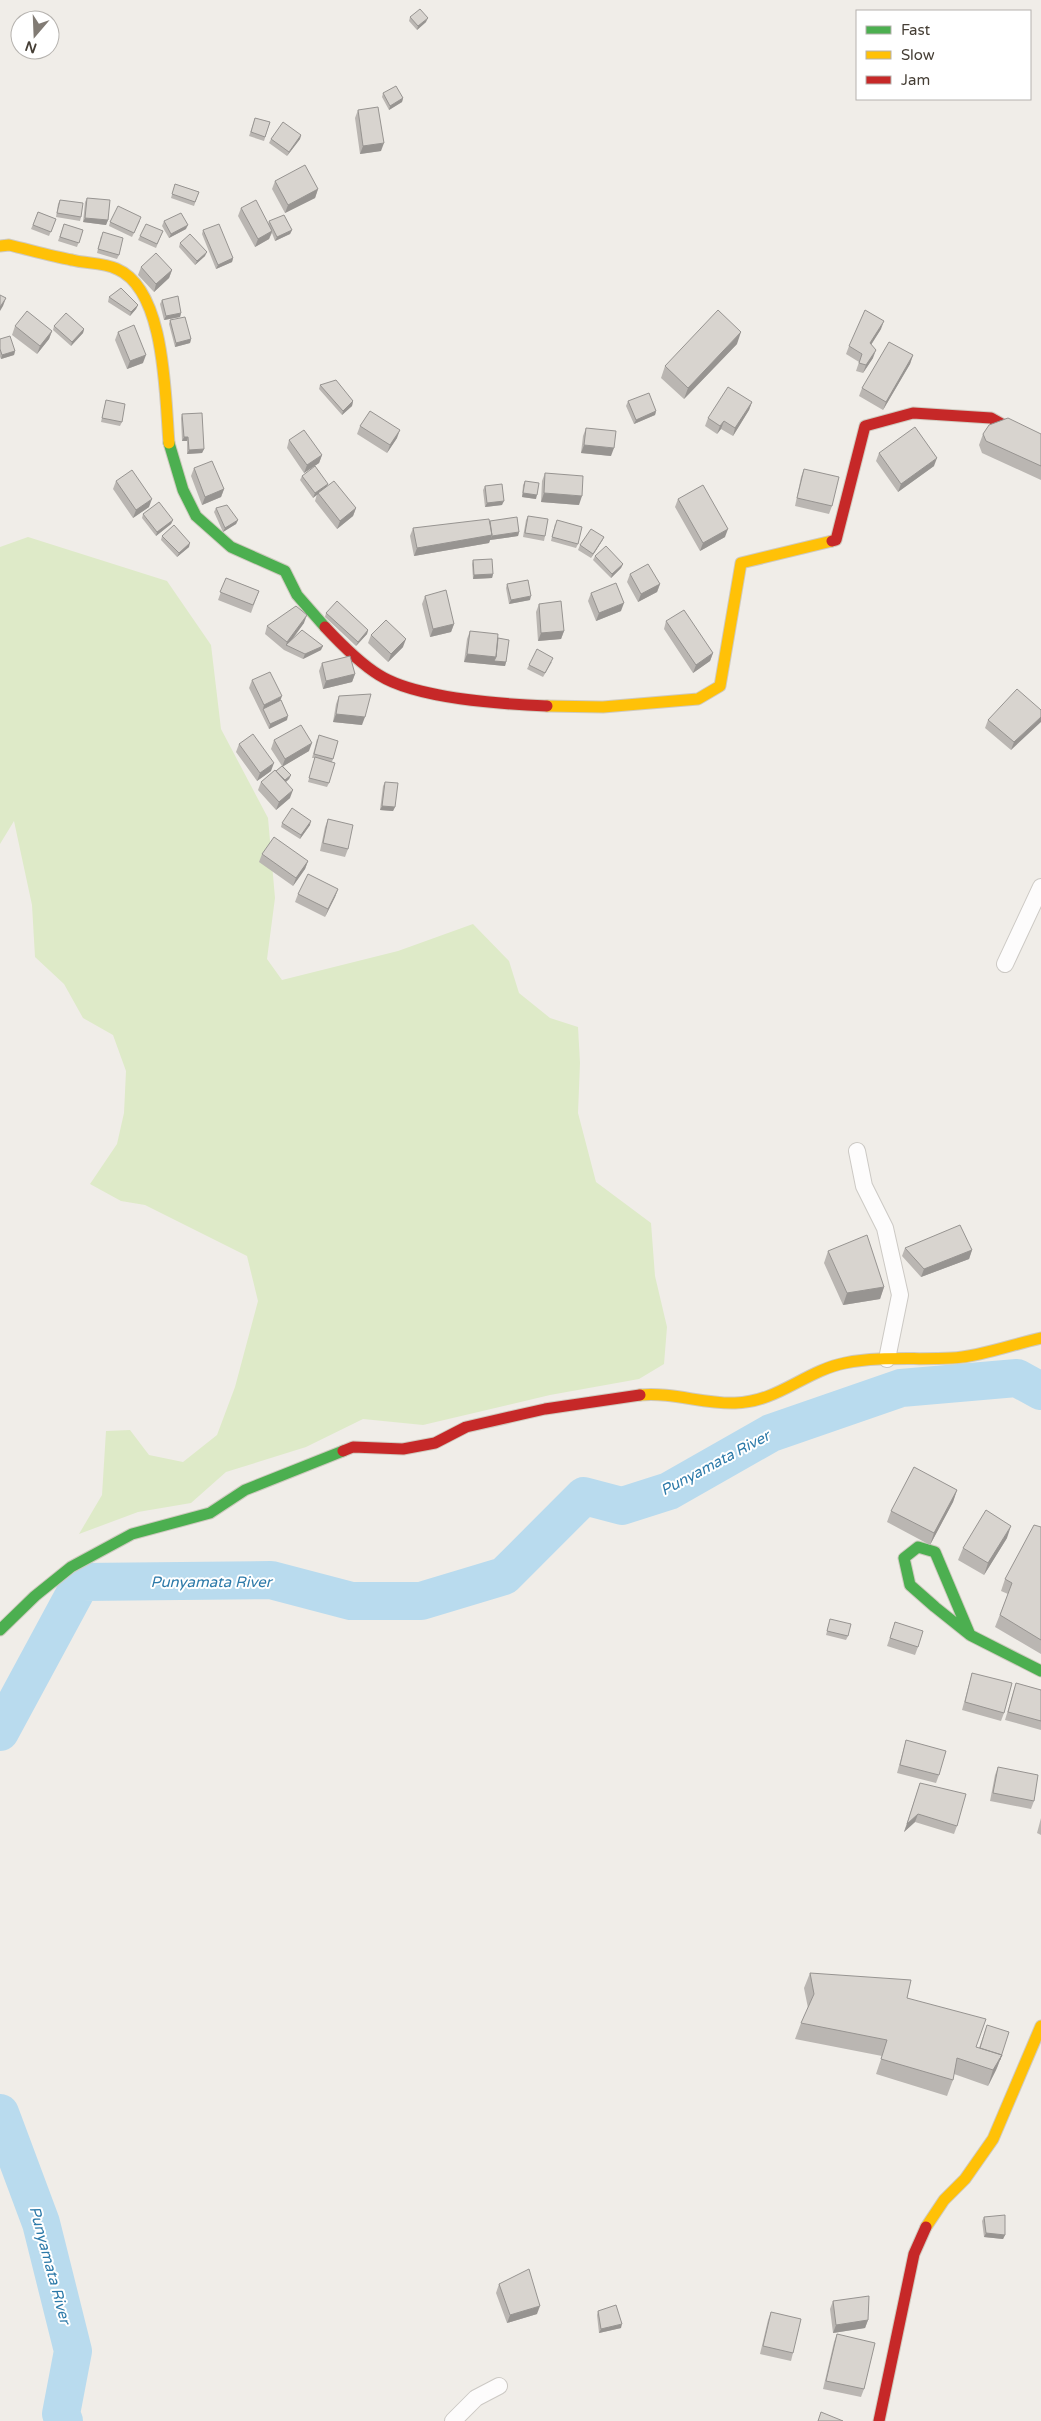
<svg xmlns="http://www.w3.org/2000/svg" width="1041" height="2421" viewBox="0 0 1041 2421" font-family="'Varela Round',sans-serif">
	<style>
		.green { fill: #deeac8 }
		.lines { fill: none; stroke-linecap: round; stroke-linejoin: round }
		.river { stroke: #b9dbee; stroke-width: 38 }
		.street-casing { stroke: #ccc9c4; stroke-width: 18 }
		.fast-casing { stroke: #cfcabf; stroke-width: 13 }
		.slow-casing { stroke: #cfcabf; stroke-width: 13 }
		.jam-casing { stroke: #cfcabf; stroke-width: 13 }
		.street { stroke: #fdfcfc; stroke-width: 16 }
		.fast { stroke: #4caf50; stroke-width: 11 }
		.slow { stroke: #ffc107; stroke-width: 11 }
		.jam { stroke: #c62828; stroke-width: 11 }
		.wall { fill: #bab6b2 }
		.shaded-wall { fill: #979491 }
		.building { fill: #d8d4cf; stroke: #979491 }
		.labels { text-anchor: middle; stroke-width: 4; stroke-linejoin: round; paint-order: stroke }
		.water-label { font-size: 15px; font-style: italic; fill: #2d7aa9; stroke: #fff }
	</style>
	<rect width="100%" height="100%" fill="#f0ede8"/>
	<path class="green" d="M28,537L167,581L211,645L221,729L268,818L275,898L267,959L282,980L398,951L473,924L509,961L519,993L550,1018L578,1027L580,1063L578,1113L596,1182L651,1223L655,1276L667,1327L664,1364L639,1379L550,1395L423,1425L363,1419L306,1447L226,1472L191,1503L138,1512L79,1534L102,1495L106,1431L130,1430L149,1455L183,1462L217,1435L235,1387L258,1301L247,1256L145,1205L121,1201L90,1184L117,1144L124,1113L126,1071L113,1035L83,1018L64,984L35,957L32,905L14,821L0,844V547Z"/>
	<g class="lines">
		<path class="river" d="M0,1732L81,1582L271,1580L351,1601H421L504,1576L584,1496L622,1506L669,1491L771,1433L901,1388L1017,1378L1041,1391
			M0,2113L41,2223L73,2351L61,2414L64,2421"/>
		<defs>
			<path id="street" d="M1005,964L1041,887
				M857,1151L864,1186L885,1228L900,1295L887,1359
				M453,2421L476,2398L499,2386"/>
			<path id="fast" d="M169,443L183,490L196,516L231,547L285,571L297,595L325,627
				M0,1630L35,1596L71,1567L132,1534L210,1513L245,1490L343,1451
				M970,1635L935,1552L918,1547L904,1558L910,1585L935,1607L970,1635L1041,1671"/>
			<path id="slow" d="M0,246L9,245C30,250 51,256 72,260C87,264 102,262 117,269C166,290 165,397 169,443
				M547,706L603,707L698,699L720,686L741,563L832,541
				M640,1395C673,1392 703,1404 735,1403C778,1402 805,1371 845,1363C880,1356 916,1360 952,1358C978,1357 1014,1344 1041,1338
				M926,2227L944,2200L965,2179L993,2139L1041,2026"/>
			<path id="jam" d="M832,541L836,540L865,426L913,413L991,418L1041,446
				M325,627C339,642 361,664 379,675C417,699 502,704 547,706
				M343,1451L353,1447L403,1449L435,1443L466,1427L545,1409L640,1395
				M879,2421L914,2254L926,2227"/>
		</defs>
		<use href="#street" class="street-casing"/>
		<use href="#fast" class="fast-casing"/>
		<use href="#slow" class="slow-casing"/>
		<use href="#jam" class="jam-casing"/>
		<use href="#street" class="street"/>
		<use href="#fast" class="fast"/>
		<use href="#slow" class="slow"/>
		<use href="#jam" class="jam"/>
	</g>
	<path class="wall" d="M410,17L426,22L417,30L409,21Z
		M383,93L403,98L402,102L389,110L382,97Z
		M358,110L381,151L360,154L355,118Z
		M255,118L270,122L264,141L249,136Z
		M301,135L300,139L287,156L269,143L271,139Z
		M275,181L318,189L315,198L285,213L272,189Z
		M175,184L199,192L194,206L171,198Z
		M87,198L108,220L106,225L83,222L85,202Z
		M60,200L81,217L80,221L56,217L58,204Z
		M241,208L268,224L269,221L292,230L290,234L275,241L272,233L269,239L255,247L238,216Z
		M38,212L56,219L49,236L31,229Z
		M140,221L132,237L109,226L110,222Z
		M164,221L186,229L169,238L162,226Z
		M64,224L83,230L77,247L58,241Z
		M203,230L233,258L232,262L216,269L202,234Z
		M163,231L156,248L138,240L140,236Z
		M101,236L119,255L117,259L97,253Z
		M180,243L205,256L195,265L179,247Z
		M141,267L172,270L169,278L154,292L138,275Z
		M109,297L138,305L136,309L130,316L108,302Z
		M162,300L181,313L180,317L164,320L160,304Z
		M170,320L191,339L190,343L175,347L169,324Z
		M15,326L52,331L49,339L37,354L12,335Z
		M54,326L84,329L83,333L71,346L53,330Z
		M881,329L871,345L873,358L863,373L856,371L859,362L846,354L849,346Z
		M118,332L143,363L127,369L115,340Z
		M0,339L15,351L14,355L1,359L0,357Z
		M737,344L684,399L661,378L665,366Z
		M913,355L910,364L883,410L859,396L862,388Z
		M320,385L353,401L352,406L342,415L319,389Z
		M106,400L122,422L120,426L101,422Z
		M628,401L656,411L655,415L634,424L626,406Z
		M752,402L749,410L733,436L721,429L717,434L705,426L708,418Z
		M182,414L204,449L202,453L187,454V441H182L181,418Z
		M360,426L397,438L387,453L357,434Z
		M586,428L611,456L581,453L583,436Z
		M983,434H1041V480L982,453L979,445Z
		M289,440L322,455L319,463L304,473L287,448Z
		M879,453L934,466L898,492L876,461Z
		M194,468L224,489L221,497L202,505L191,476Z
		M804,469L832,506L829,514L795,506L801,477Z
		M545,473L579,505L541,502L542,481Z
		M302,476L328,484L327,486L356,508L353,516L337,529L315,501L317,494L313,498L300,480Z
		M116,481L149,507L133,518L113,489Z
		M525,481L536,499L522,497L523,485Z
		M485,486L502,505L485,507L483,490Z
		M678,499L725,537L700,551L675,507Z
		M216,508L238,520L236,524L223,532L214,512Z
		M143,514L173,520L171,524L156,536L142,518Z
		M528,516L545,536L544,541L523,537L526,520Z
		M489,522L519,532L518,536L490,540V539L489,543L414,556L410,536L413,528Z
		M555,524L578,544L576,548L551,541Z
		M162,536L189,547L177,557L161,540Z
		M604,537L602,541L591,558L578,550L580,545Z
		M595,556L623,564L621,568L611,578L593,560Z
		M473,560L493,574L492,578L473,579L472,564Z
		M630,574L660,584L657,592L638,602L627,582Z
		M226,578L259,591L251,613L218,600Z
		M507,584L530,600L509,604L506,588Z
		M591,593L621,611L596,621L588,601Z
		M425,596L454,624L451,632L430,637L422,604Z
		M539,604L564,631L561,639L538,641L536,612Z
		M326,613L368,630L367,634L356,646L325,617Z
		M666,621L713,653L710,661L693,673L664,629Z
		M304,623L292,640L321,650L303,659L284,650L265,634L267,626Z
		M470,631L498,638L506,662L505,666L464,662L467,639Z
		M371,635L403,647L388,662L368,643Z
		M552,662L543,677L527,669L529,665Z
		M322,663L355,674L352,682L323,689L319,671Z
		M252,680L287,720L269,729L249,688Z
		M339,696L362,725L333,722L336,704Z
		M1041,710L1011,750L985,728L988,720Z
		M317,739L338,741L332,762L329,783L327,787L308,782L315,758H312Z
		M274,740L309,751L283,766L291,775L289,779L286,782L290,798L276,810L258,790L261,782L282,766L271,749Z
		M239,744L271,771L257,781L236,752Z
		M385,782L395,807L393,811L380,810L383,786Z
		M328,819L348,849L345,857L320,851L325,827Z
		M282,823L310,825L300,839L281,827Z
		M262,854L308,861L305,869L293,886L259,862Z
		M338,889L335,897L325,917L295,902L298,894Z
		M905,1248L972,1250L969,1259L921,1277L902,1256Z
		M828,1251L884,1287L880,1299L843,1305L824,1263Z
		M957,1490L953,1502L930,1545L887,1522L891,1511Z
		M1041,1527V1654L995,1627L1008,1594L1001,1591L1005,1579Z
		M1007,1538L984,1575L958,1560L963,1548Z
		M830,1619L848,1636L846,1640L826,1635Z
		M895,1622L918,1647L915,1655L887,1646Z
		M972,1673L1004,1713L1001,1721L962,1710Z
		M1016,1683L1041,1690V1730L1005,1720Z
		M906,1740L939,1775L936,1783L897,1773Z
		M998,1767L1034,1801L1031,1809L990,1801L995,1775Z
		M920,1783L957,1826L954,1834L915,1822L904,1832Z
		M1041,1818V1835L1037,1833Z
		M810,1973L907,1998L976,2047L979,2048L987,2025L1000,2060L997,2068L988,2086L954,2074L953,2080L947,2096L876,2074L882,2056L795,2039L801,2023L808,2008L804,1988Z
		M984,2217L1005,2235L1003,2239L984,2237L982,2221Z
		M499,2284L537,2314L507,2323L496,2293Z
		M833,2301L868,2320L865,2328L833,2333L830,2309Z
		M598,2311L621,2328L599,2333L597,2315Z
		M771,2312L793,2353L791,2361L760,2354L768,2320Z
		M837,2334L864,2389L861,2397L823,2389L834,2342Z"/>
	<path class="shaded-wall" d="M428,18L426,22L417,30L418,26Z
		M403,98L402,102L389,110L390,106Z
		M301,135L300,139L287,156L289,152Z
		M384,143L381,151L360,154L363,146Z
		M318,189L315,198L285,213L288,205Z
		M85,218L108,220L106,225L83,222Z
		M188,225L186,229L169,238L171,234Z
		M292,230L290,234L275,241L277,237Z
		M272,231L269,239L255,247L258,239Z
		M207,252L205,256L195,265L197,261Z
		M233,258L232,262L216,269L218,265Z
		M172,270L169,278L154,292L156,284Z
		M6,298L3,306L0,311V307Z
		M138,305L136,309L130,316L131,312Z
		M181,313L180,317L164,320L166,316Z
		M884,321L881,329L867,351L870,343Z
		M84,329L83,333L71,346L72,342Z
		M52,331L49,339L37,354L40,346Z
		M741,332L737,344L684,399L688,388Z
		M191,339L190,343L175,347L176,343Z
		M876,350L873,358L863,373L866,365Z
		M15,351L14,355L1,359L2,355Z
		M146,355L143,363L127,369L130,361Z
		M913,355L910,364L883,410L886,402Z
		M353,401L352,406L342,415L343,411Z
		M752,402L749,410L733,436L735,428Z
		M656,411L655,415L634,424L636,420Z
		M724,421L721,429L717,434L720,426Z
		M400,430L397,438L387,453L390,445Z
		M184,437H188L187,441H182Z
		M584,445L614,448L611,456L581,453Z
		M204,449L202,453L187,454L189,450Z
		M322,455L319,463L304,473L307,465Z
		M937,458L934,466L898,492L901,484Z
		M328,484L326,488L313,498L315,493Z
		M224,489L221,497L202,505L205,497Z
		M523,493L537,495L536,499L522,497Z
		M544,493L582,496L579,505L541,502Z
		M152,499L149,507L133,518L136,510Z
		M504,501L502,505L485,507L487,503Z
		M356,508L353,516L337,529L340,521Z
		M173,520L171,524L156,536L157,532Z
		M238,520L236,524L223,532L225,528Z
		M728,529L725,537L700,551L703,543Z
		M519,532L518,536L490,540L492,536Z
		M492,535L489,543L414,556L417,548Z
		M604,537L602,541L591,558L593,554Z
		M190,543L189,547L177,557L179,553Z
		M623,564L621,568L611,578L612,574Z
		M493,574L492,578L473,579L474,575Z
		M660,584L657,592L638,602L641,594Z
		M531,596L530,600L509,604L511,600Z
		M624,603L621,611L596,621L599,613Z
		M307,615L304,623L287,646L286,645L287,642Z
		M454,624L451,632L430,637L433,629Z
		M368,630L367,634L356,646L358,642Z
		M564,631L561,639L538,641L541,633Z
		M406,639L403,647L388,662L391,654Z
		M323,646L321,650L303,659L305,654Z
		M713,653L710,661L693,673L696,665Z
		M467,654L496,657L506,662L505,666L464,662Z
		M355,674L352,682L323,689L326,681Z
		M282,696L279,704L263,709L264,705Z
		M336,714L365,717L362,725L333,722Z
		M288,716L287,720L269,729L270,724Z
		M1041,717V722L1011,750L1014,742Z
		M312,743L309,751L282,767L285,759Z
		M274,763L271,771L257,781L260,773Z
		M291,775L289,779L280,787L282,783Z
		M293,790L290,798L276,810L279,802Z
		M382,806L395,807L393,811L380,810Z
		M311,821L310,825L300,839L301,835Z
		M308,861L305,869L293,886L296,878Z
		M338,889L335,897L325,917L328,909Z
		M972,1250L969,1259L921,1277L924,1269Z
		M884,1287L880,1299L843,1305L847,1293Z
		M957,1490L953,1502L930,1545L934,1533Z
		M1011,1526L1007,1538L984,1575L988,1563Z
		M918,1814L915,1822L904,1832L907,1824Z
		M1002,2055L996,2070L988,2086L993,2070Z
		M986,2233L1005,2235L1003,2239L984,2237Z
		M540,2306L537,2314L507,2323L510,2315Z
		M868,2320L865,2328L833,2333L836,2325Z
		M622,2324L621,2328L599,2333L601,2329Z"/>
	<path class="building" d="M420,9L428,18L418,26L410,17Z
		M396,86L403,98L390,106L383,93Z
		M378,107L384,143L363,146L358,110Z
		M255,118L270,122L265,137L251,132Z
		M283,122L301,135L289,152L271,139Z
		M305,165L318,189L288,205L275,181Z
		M175,184L199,192L195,202L172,194Z
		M87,198L110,200L108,220L85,218Z
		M60,200L83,203L81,217L57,213Z
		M256,200L272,231L258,239L241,208Z
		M118,206L141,217L134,233L110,222Z
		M38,212L56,219L51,232L33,225Z
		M181,213L188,225L171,234L164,221Z
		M284,215L292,230L277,237L269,221Z
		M64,224L83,230L79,243L60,237Z
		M146,224L163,231L157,244L140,236Z
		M219,224L233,258L218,265L203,230Z
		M103,232L123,238L119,255L98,249Z
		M190,234L207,252L197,261L180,243Z
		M156,253L172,270L156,284L141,267Z
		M121,288L138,305L131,312L109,297Z
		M0,295L6,298L0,307Z
		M178,296L181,313L166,316L162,300Z
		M718,310L741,332L688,388L665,366Z
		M865,310L884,321L870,343L876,350L866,365L859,363L862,354L849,346Z
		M27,311L52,331L40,346L15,326Z
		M66,313L84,329L72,342L54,326Z
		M185,317L191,339L176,343L170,320Z
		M134,325L146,355L130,361L118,332Z
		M10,336L15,351L2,355L0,349V339Z
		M889,342L913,355L886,402L862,388Z
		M336,380L353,401L343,411L320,385Z
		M728,387L752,402L735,428L724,421L720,426L708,418Z
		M649,393L656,411L636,420L628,401Z
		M106,400L125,404L122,422L102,418Z
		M370,411L400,430L390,445L360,426Z
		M202,413L204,449L189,450L188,437H184L182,414Z
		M1008,418L1041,434V466L986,441L983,434L989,425Z
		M915,427L937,458L901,484L879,453Z
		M586,428L616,431L614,448L584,445Z
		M304,430L322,455L307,465L289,440Z
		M212,461L224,489L205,497L194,468Z
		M315,466L328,484L315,493L302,476Z
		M804,469L839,477L832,506L797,498Z
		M132,470L152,499L136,510L116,481Z
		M545,473L583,476L582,496L544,493Z
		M334,481L356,508L340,521L318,493Z
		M525,481L539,483L537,495L523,493Z
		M502,484L504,501L487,503L485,486Z
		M703,485L728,529L703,543L678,499Z
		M159,502L173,520L157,532L143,514Z
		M227,505L238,520L225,528L216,508Z
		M528,516L548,519L545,536L525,533Z
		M517,517L519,532L492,536L490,521Z
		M489,519L492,535L417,548L413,528Z
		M557,520L582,527L578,544L552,537Z
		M174,525L190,543L179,553L162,536Z
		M591,529L604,537L593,554L580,545Z
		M606,546L623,564L612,574L595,556Z
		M492,559L493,574L474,575L473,560Z
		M648,564L660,584L641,594L630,574Z
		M226,578L259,591L253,605L220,592Z
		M528,580L531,596L511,600L507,584Z
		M616,583L624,603L599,613L591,593Z
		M446,590L454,624L433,629L425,596Z
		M337,601L368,630L358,642L326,613Z
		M561,601L564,631L541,633L539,604Z
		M296,606L307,615L287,642L267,626Z
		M684,610L713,653L696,665L666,621Z
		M386,620L406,639L391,654L371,635Z
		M302,630L323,646L305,654L286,645Z
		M470,631L498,634L496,657L467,654Z
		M498,638L509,640L506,662L494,661L496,657Z
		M537,649L553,658L545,673L529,665Z
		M350,656L355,674L326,681L322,663Z
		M270,672L282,696L264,705L252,680Z
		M1017,689L1041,710V717L1014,742L988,720Z
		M371,694L365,717L336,714L339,696Z
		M281,700L288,716L270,724L263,709Z
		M301,725L312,743L285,759L274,740Z
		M253,734L274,763L260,773L239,744Z
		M319,735L338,741L333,759L314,754Z
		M315,757L335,763L329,783L309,778Z
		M282,766L291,775L285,780L276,771Z
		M275,770L293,790L279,802L261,782Z
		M385,782L398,783L395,807L382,806Z
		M292,808L311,821L301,835L282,823Z
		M328,819L353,825L348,849L323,843Z
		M274,837L308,861L296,878L262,854Z
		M308,874L338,889L328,909L298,894Z
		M960,1225L972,1250L924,1269L905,1248Z
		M867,1235L884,1287L847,1293L828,1251Z
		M914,1467L957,1490L934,1533L891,1511Z
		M986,1510L1011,1526L988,1563L963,1548Z
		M1034,1525L1041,1527V1640L1000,1615L1012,1583L1005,1579Z
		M830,1619L851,1624L848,1636L827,1631Z
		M895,1622L923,1631L918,1647L890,1638Z
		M972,1673L1012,1683L1004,1713L965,1702Z
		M1016,1683L1041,1690V1721L1008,1712Z
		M906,1740L946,1751L939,1775L900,1765Z
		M998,1767L1038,1775L1034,1801L993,1793Z
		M920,1783L966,1794L957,1826L918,1814L907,1824Z
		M810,1973L911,1980L907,1998L986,2019L976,2047L1002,2055L993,2070L957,2058L953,2080L881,2059L887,2040L801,2023L814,1994Z
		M987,2025L1009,2032L1000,2060H999L1002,2055L980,2048Z
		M1005,2215V2235L986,2233L984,2217Z
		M529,2269L540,2306L510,2315L499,2284Z
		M869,2296L868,2320L836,2325L833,2301Z
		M616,2305L622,2324L601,2329L598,2311Z
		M771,2312L801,2319L793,2353L763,2346Z
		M837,2334L875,2343L864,2389L826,2381Z
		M821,2412L843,2421H818Z"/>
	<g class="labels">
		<g class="water-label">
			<text transform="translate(715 1463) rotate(-28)" y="5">Punyamata River</text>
			<text x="211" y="1587">Punyamata River</text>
			<text transform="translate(50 2265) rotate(75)" y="5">Punyamata River</text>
		</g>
	</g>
	<rect x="856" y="10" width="175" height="90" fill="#ffffff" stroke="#b5b2ae"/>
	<rect x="866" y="26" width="25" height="8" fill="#4caf50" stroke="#b5b2ae"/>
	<text x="901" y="35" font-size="15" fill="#453e35">Fast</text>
	<rect x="866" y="51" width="25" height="8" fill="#ffc107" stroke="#b5b2ae"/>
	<text x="901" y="60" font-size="15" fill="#453e35">Slow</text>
	<rect x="866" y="76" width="25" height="8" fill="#c62828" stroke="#b5b2ae"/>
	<text x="901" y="85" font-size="15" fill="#453e35">Jam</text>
	<g transform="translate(35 35) rotate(199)"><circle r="24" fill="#ffffff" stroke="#b5b2ae"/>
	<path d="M0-4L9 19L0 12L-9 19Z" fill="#817b74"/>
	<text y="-8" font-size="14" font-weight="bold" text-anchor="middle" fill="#453e35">N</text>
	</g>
</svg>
